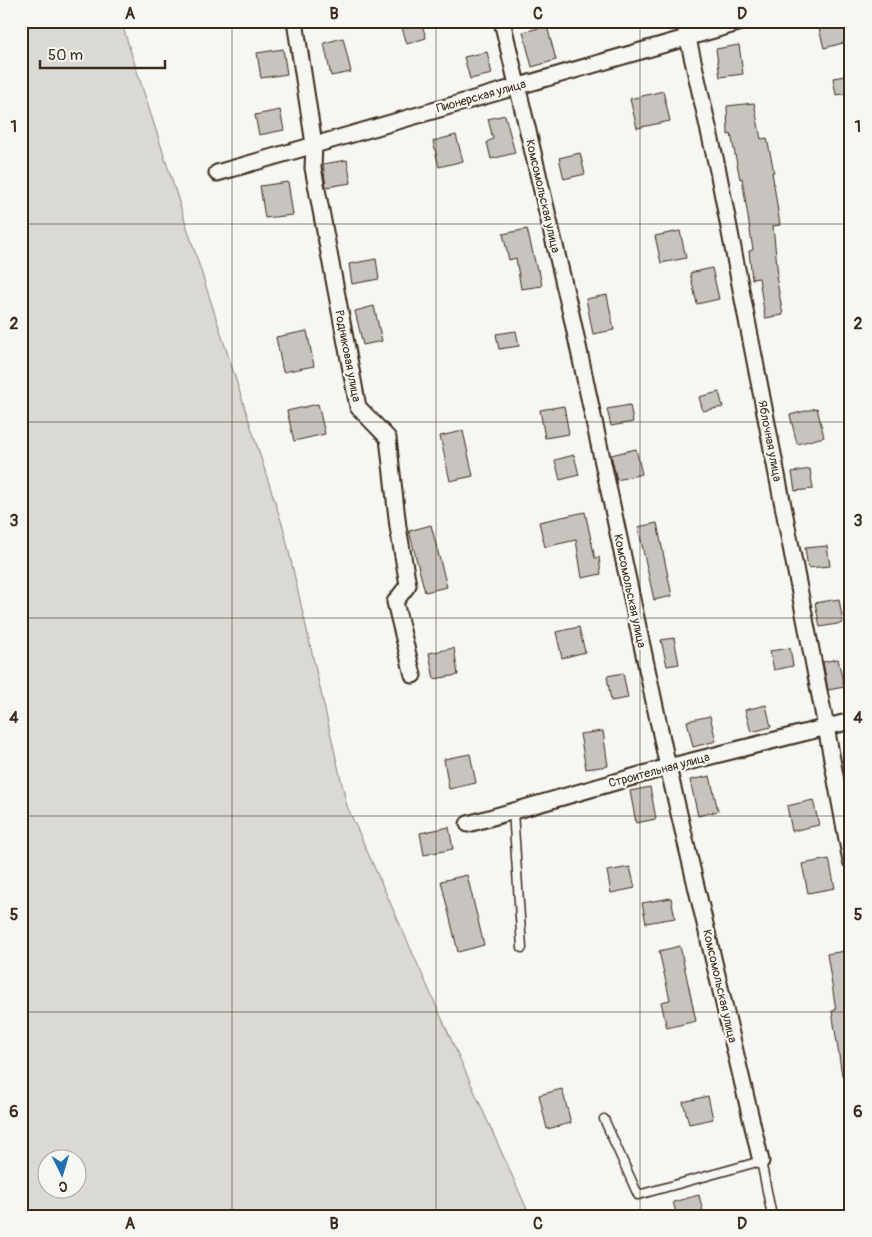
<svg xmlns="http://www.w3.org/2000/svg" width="872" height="1237" viewBox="0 0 872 1237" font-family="Pangolin,sans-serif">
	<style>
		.green { fill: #dad9d3; stroke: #8a8278; fill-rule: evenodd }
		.building { fill: #c8c3be; stroke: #3b2a1e }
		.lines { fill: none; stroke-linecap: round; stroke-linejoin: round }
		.lane-casing { stroke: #3b2a1e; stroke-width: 11 }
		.street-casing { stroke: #3b2a1e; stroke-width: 19 }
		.lane { stroke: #f6f6f2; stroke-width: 8 }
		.street { stroke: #f6f6f2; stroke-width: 15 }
		.grid { fill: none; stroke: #3b2a1e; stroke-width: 1; stroke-opacity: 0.55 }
		.labels { text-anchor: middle; stroke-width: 4.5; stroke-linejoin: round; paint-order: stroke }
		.street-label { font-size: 12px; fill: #3b2a1e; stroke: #f6f6f2 }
		.neatline { fill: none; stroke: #3b2a1e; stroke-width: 2 }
		.grid-label { font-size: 16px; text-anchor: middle; font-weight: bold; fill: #3b2a1e }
	</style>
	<rect width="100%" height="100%" fill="#f6f6f2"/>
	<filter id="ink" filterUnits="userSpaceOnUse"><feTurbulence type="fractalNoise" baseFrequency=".02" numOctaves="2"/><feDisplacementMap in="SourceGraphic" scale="10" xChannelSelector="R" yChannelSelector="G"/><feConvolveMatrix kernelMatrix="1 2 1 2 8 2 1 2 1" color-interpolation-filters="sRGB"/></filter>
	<g filter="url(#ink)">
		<path class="green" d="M21,21H121L284,530L347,806L530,1216H21ZM48,1160H78V1190H48Z"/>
		<path class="building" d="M400,21H421L426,38L407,44Z
			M828,21H851V41L824,48L818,24Z
			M547,26L556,60L532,67L523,32Z
			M343,38L351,72L331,76L324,43Z
			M739,45L743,74L720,77L716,49Z
			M283,49L287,74L261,78L257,53Z
			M487,52L492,74L470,79L464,57Z
			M851,75V93L836,95L833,78Z
			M663,91L670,121L637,128L630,99Z
			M754,103L761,139L767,138L774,172H772L780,225L773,226L778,276H776L783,315L765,318L759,278L752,279L749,251L753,250L742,178L740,179L731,134L728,135L727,106Z
			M280,110L284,130L259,135L255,115Z
			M505,115L515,153L491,159L487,142L493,139L488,119Z
			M456,135L463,161L439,167L433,141Z
			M580,153L585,174L564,179L559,158Z
			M347,160L351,183L326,187L323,164Z
			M288,182L293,215L265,218L260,186Z
			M527,229L537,270H539L542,286L521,289L516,258L509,260L503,234Z
			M680,231L686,258L661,263L655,236Z
			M376,259L379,279L352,284L349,264Z
			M712,268L719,299L697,304L690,273Z
			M607,295L614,330L593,334L586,299Z
			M374,306L382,341L363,345L355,311Z
			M307,331L314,366L283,372L276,337Z
			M516,331L519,346L499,349L496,334Z
			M719,392L723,407L703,411L699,397Z
			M318,404L325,434L294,441L287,411Z
			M630,405L633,422L611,426L607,409Z
			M564,406L569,434L545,438L540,410Z
			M817,408L824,437L797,444L790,415Z
			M463,431L473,476L450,481L440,436Z
			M636,449L642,474L617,480L611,455Z
			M574,455L579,475L560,480L555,460Z
			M810,469L813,489L795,491L792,472Z
			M585,512L595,558L599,557L601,574L582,578L576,540L545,547L539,522Z
			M657,523L672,596L654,600L638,527Z
			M431,525L447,587L425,592L409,531Z
			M827,546L830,566L808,568L805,548Z
			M839,599L843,623L820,627L815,603Z
			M579,627L585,652L562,658L556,632Z
			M674,638L679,664L667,666L661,640Z
			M454,648L458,675L434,679L429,653Z
			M790,648L793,666L774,670L770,651Z
			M838,659L844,687L828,690L823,662Z
			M623,673L628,698L611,701L607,676Z
			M766,705L771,727L751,732L745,710Z
			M710,716L716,741L693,747L687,721Z
			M603,731L608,766L586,769L580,734Z
			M470,754L476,783L449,789L444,759Z
			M710,776L718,811L698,816L690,780Z
			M650,787L656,819L636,823L630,791Z
			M813,800L819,825L792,831L787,806Z
			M449,827L453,849L424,855L420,833Z
			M829,859L835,888L808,893L802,864Z
			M630,867L635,888L611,893L607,871Z
			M467,875L484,945L458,952L441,881Z
			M671,898L675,918L646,923L642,903Z
			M680,946L696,1021L667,1028L661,1002L670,1000L659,951Z
			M845,951L851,987V1075H842L832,1011L836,1010L827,954Z
			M562,1089L571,1123L547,1129L539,1095Z
			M708,1096L713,1119L689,1124L683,1102Z
			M699,1195L704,1216H677L673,1202Z"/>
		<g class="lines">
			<defs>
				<path id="lane" d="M513,811L522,948
					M604,1119L638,1195L761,1161L772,1216"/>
				<path id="street" d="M295,21L314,144L313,168L358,407L388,438L398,527L408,585L395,602L413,675
					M502,21L572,318L668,767L761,1161
					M684,21L718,171L826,727L851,861
					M217,173L745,21
					M468,824L668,767L851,721"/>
			</defs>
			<use href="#lane" class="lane-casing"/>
			<use href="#street" class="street-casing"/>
			<use href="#lane" class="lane"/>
			<use href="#street" class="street"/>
		</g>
	</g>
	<path class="grid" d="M232,21V1216M436,21V1216M640,21V1216M21,224H851M21,422H851M21,618H851M21,816H851M21,1012H851"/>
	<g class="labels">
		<g class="street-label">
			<text transform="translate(481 96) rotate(-16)" y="4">Пионерская улица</text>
			<text transform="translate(543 196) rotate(77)" y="4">Комсомольская улица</text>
			<text transform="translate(348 356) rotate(79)" y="4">Родниковая улица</text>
			<text transform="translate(770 441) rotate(79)" y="4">Яблочная улица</text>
			<text transform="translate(630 591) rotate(78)" y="4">Комсомольская улица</text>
			<text transform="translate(659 770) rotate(-15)" y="4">Строительная улица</text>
			<text transform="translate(720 986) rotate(77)" y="4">Комсомольская улица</text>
		</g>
	</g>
	<rect width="872" height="1237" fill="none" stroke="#f6f6f2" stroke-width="55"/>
	<g transform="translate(62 1174) rotate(175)"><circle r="24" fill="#f6f6f2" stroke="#aba49d"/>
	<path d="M0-4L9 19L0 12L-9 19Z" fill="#1f6fb2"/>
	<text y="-8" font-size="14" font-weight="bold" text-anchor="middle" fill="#3b2a1e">С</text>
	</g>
	<path d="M40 60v8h125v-8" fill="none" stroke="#3b2a1e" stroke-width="2.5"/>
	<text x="48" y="60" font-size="15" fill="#3b2a1e" stroke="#f6f6f2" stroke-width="4" paint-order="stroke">50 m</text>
	<rect x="28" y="28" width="816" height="1182" class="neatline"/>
	<g class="grid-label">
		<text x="130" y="19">A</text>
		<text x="334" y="19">B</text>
		<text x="538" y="19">C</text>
		<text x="742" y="19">D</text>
		<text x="14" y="132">1</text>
		<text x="858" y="132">1</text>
		<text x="14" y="329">2</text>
		<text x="858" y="329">2</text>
		<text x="14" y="526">3</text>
		<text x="858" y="526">3</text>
		<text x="14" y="723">4</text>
		<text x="858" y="723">4</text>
		<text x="14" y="920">5</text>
		<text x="858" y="920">5</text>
		<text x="14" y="1117">6</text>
		<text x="858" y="1117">6</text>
		<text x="130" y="1229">A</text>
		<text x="334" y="1229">B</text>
		<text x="538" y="1229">C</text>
		<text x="742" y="1229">D</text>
	</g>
</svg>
